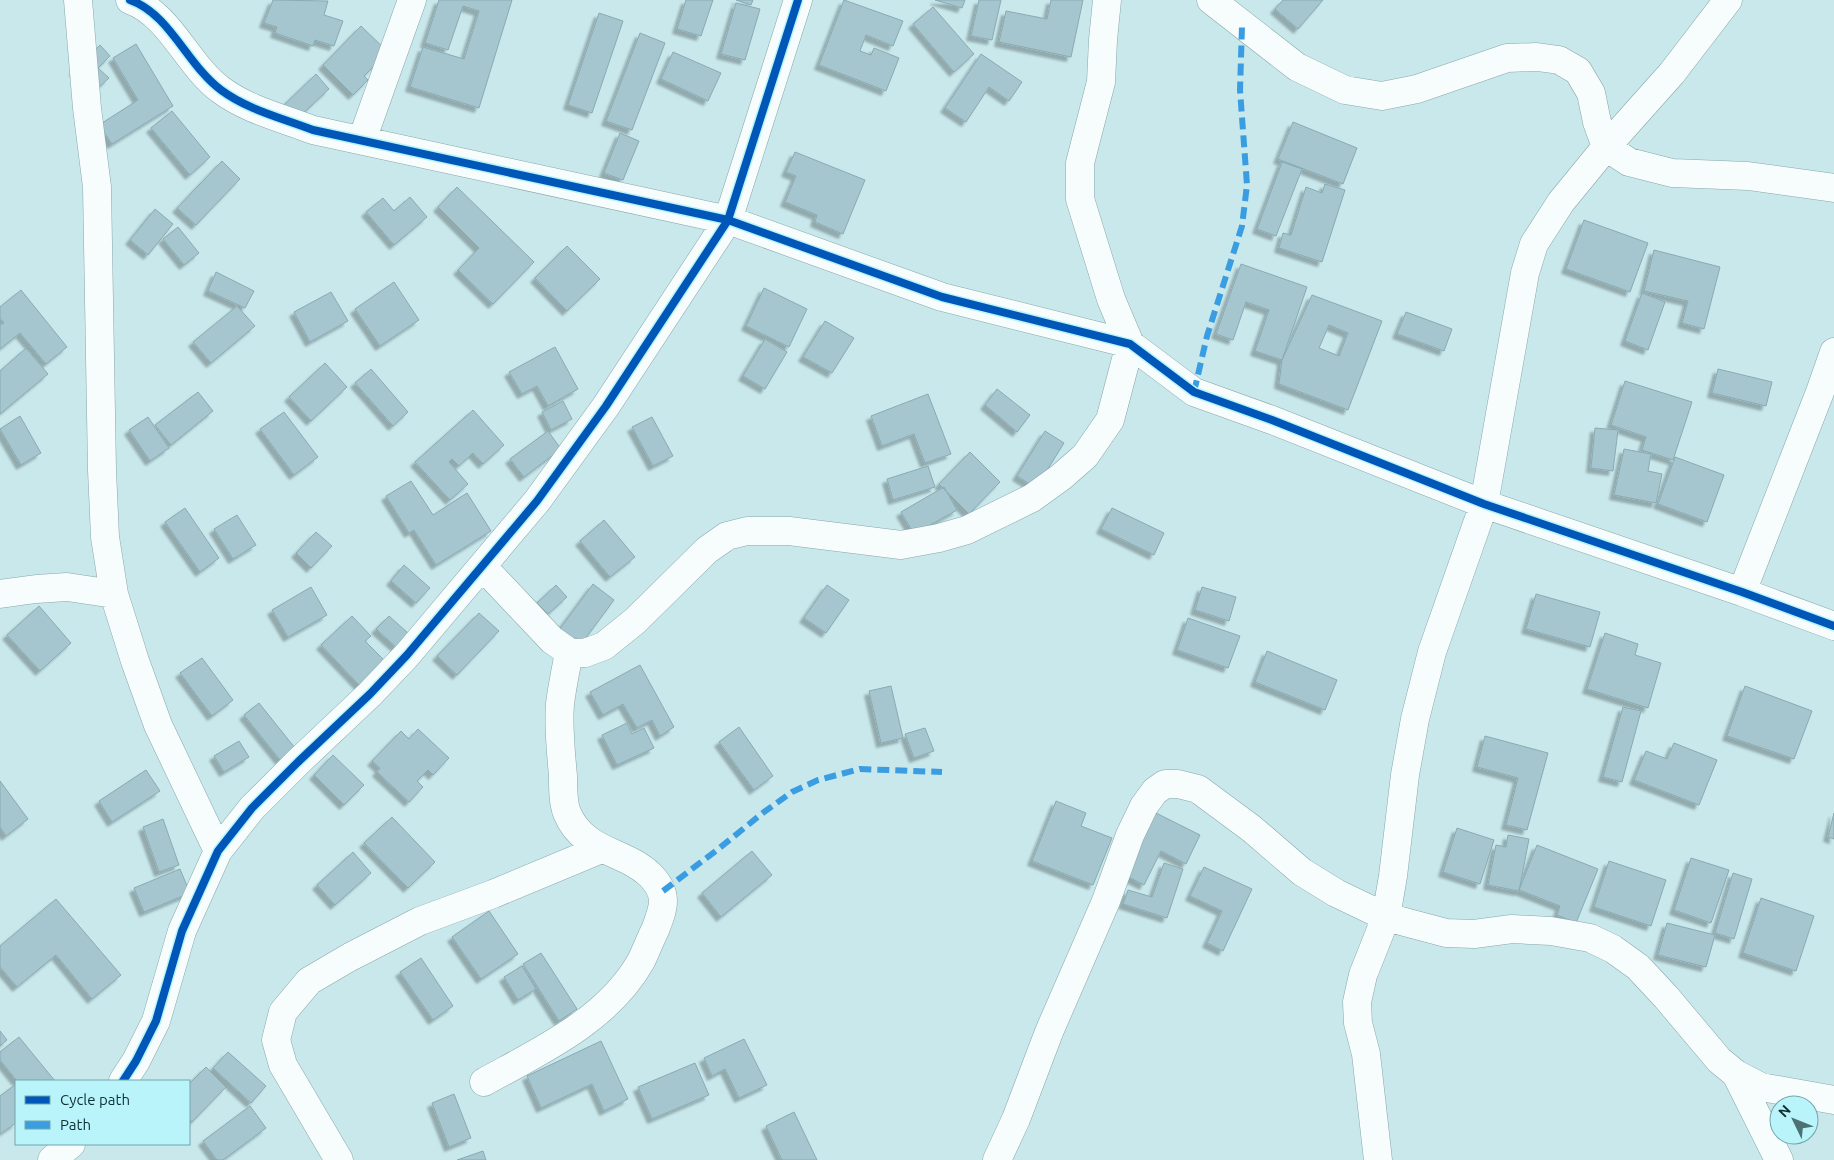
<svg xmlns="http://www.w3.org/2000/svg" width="1834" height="1160" viewBox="0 0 1834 1160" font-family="Ubuntu,sans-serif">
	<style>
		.building { fill: #a5c6ce; stroke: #88aab2; fill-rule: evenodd; filter: url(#shadow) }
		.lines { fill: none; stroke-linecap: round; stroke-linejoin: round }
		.minor-casing { stroke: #88a7aa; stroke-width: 29 }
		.minor { stroke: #f7fcfc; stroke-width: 28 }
		.quiet { stroke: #3a9de2; stroke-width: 6; stroke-dasharray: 12 6; stroke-linecap: butt }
		.cycleway-casing { stroke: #b9f4fb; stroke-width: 11 }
		.cycleway { stroke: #0057b8; stroke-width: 8 }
	</style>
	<defs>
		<filter id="shadow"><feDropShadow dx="-4.5" dy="4.5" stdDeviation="1" flood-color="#0004"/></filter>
	</defs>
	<rect width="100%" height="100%" fill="#c8e8ec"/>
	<path class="building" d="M273,0L328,1L324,15L343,21L334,46L315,40L313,46L275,33L277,27L264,23Z
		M439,0H512L479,108L410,87L423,47L464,59L479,11L463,6L448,50L425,43Z
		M686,0H713L701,36L677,29Z
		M736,0H753L751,5Z
		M844,0L903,21L893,46L866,35L860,51L871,55L874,48L899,58L886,91L819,65Z
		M935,0H965L962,8Z
		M979,0H1001L992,40L971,36Z
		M1051,0H1083L1071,57L999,42L1006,11L1047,19Z
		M1283,0H1323L1298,29L1275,9Z
		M736,3L760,9L745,60L721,54Z
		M933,7L974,54L954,72L913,24Z
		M599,13L623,21L592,113L568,105Z
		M361,26L388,52L364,76L368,80L353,95L323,65Z
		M640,33L665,43L632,130L606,121Z
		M136,44L173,106L112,144L99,125L138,100L113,58Z
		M100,45L110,56L98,68L109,78L95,91L74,71Z
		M673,52L721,73L708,101L661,79Z
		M981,54L1022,82L1009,101L989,87L966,122L945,108Z
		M316,74L329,89L296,120L283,106Z
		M172,111L210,157L190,175L151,128Z
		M1293,122L1357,148L1343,184L1278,159Z
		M620,133L639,141L623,180L604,173Z
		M795,152L865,180L843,234L815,222L817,215L785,202L796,176L786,172Z
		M222,161L240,179L196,225L177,208Z
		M1282,162L1302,169L1276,236L1257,229Z
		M1325,184L1345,190L1322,262L1279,248L1283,233L1291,235L1306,187L1322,193Z
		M457,187L534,262L493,304L458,270L479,248L438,207Z
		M410,197L427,217L394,245L366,212L383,198L394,211Z
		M155,209L173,224L148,255L130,240Z
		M1584,220L1648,243L1630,292L1566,269Z
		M178,227L199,253L184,265L163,239Z
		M567,246L600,279L567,311L535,278Z
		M1654,250L1720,267L1704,329L1682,323L1688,301L1644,291Z
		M1241,264L1307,287L1282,360L1255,351L1269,310L1246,302L1233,340L1216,334Z
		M216,272L254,291L245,308L208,291Z
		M394,282L419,320L380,346L355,309Z
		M764,288L807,309L789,347L746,326Z
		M21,290L67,347L46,364L20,333L0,349V325L4,323L0,318V307Z
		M331,292L348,321L310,342L294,312Z
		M1642,293L1665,302L1648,350L1625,341Z
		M1312,295L1382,321L1348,410L1279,384L1282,360ZM1329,325L1348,333L1339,356L1319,348Z
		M237,306L255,326L211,363L193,342Z
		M1406,312L1452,329L1444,351L1397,334Z
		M825,321L854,338L832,373L803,357Z
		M765,339L787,352L765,389L743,376Z
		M555,347L578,389L548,406L537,386L522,394L509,372Z
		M26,348L48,374L0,414V371Z
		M325,363L347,387L311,421L289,397Z
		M371,369L408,412L393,426L355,383Z
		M1718,369L1772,382L1766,406L1712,393Z
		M1625,381L1692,402L1673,460L1642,450L1646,437L1611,425Z
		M997,389L1030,415L1017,432L985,405Z
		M198,392L213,411L171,445L155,425Z
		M928,394L951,454L925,463L914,434L882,446L871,416Z
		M563,401L572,419L551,430L542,412Z
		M473,410L504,445L483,464L473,453L459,466L452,459L449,462L468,484L450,500L415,462Z
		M284,412L318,457L294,475L260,429Z
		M20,416L41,453L21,465L0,429Z
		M148,417L169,448L150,461L129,430Z
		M652,417L673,456L653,466L632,427Z
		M1595,428L1618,430L1613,471L1591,468Z
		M548,431L561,449L524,477L510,459Z
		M1045,431L1064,443L1036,488L1017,476Z
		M1624,449L1651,454L1648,471L1662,474L1656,503L1614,495Z
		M970,452L1000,482L969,514L939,484Z
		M1675,457L1724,475L1707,522L1658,504Z
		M928,466L935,487L893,500L887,479Z
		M411,481L433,515L467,493L491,531L436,565L414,530L409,533L386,496Z
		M944,487L957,510L914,534L901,512Z
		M185,508L219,558L200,572L165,522Z
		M1112,508L1164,533L1154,555L1101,529Z
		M237,515L256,545L233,559L214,529Z
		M604,520L635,557L610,577L580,541Z
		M316,532L332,546L311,568L296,553Z
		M404,565L430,588L416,603L391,581Z
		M593,584L614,600L580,646L559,630Z
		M556,585L567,597L548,614L537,603Z
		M827,585L849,600L826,633L804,618Z
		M311,587L327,615L288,637L272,610Z
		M1202,587L1236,597L1229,621L1195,610Z
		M1536,594L1600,612L1590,647L1526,629Z
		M39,606L71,643L40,671L7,635Z
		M479,613L499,631L457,675L437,656Z
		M352,616L371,636L365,641L386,662L361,687L321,645Z
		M389,616L408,633L396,647L376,629Z
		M1188,618L1240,636L1228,668L1177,650Z
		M1605,633L1638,644L1635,655L1661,663L1648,708L1587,689Z
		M1267,651L1337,680L1325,710L1255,682Z
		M202,658L233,700L212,716L180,673Z
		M640,665L674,727L660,736L652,720L637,728L623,704L603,715L590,692Z
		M891,686L903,738L881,743L869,691Z
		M1745,686L1812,711L1794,759L1727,736Z
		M259,703L295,748L280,760L244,715Z
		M1623,707L1641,711L1622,782L1603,777Z
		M627,723L632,734L644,728L654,748L617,765L602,735Z
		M739,727L773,776L754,790L719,742Z
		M925,728L934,751L914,758L905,734Z
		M418,729L449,758L433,775L428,770L417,781L423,787L409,802L377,772L380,768L372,761L401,731L409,739Z
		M1485,736L1548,753L1527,830L1506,825L1518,778L1477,767Z
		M239,741L249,757L224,772L214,756Z
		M1674,743L1717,760L1699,805L1634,780L1646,751L1667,759Z
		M333,755L364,785L344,805L314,775Z
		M146,770L160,791L112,822L99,801Z
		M0,781L28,819L6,836L0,827Z
		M1056,801L1086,813L1081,826L1112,838L1093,885L1032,861Z
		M1154,812L1200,835L1186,864L1161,851L1144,885L1123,874Z
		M1834,813V839L1828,837Z
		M392,817L435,862L408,888L364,843Z
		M163,819L179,865L159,872L143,827Z
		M1457,828L1494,840L1480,884L1443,872Z
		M1508,835L1529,839L1519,891L1488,885L1496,845L1506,847Z
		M1537,845L1598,869L1576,923L1557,915L1560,906L1519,890Z
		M752,851L772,875L721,917L702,893Z
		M353,852L371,873L335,905L317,885Z
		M1691,858L1729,870L1711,923L1674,910Z
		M1609,861L1666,880L1651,926L1594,907Z
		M1164,863L1183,869L1167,918L1123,904L1128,890L1152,897Z
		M1204,867L1252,889L1223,951L1207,943L1222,911L1190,896Z
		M180,869L190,893L144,912L134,888Z
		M1733,873L1752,879L1734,939L1715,933Z
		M1761,898L1814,916L1796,971L1743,953Z
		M56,899L121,975L92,999L56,955L17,987L0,967V946Z
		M489,911L518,954L481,979L452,937Z
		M1667,923L1715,935L1706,967L1658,955Z
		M541,953L577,1009L559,1021L523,964Z
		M421,958L453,1006L433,1020L400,972Z
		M522,966L536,989L518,1000L504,977Z
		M0,1031L7,1040L0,1046Z
		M19,1037L55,1081H17L0,1060V1052Z
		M744,1039L767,1085L739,1098L725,1069L712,1076L704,1058Z
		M601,1041L628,1099L604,1111L592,1084L541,1108L527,1076Z
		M228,1052L266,1086L251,1103L213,1068Z
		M695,1063L709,1095L652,1119L638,1087Z
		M206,1067L226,1087L192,1122L189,1119V1084Z
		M16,1084V1123L0,1134V1096Z
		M454,1094L471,1138L449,1147L432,1103Z
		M250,1106L266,1128L223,1160H217L203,1141Z
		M794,1112L817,1160H782L766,1126Z
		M483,1151L486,1160H457Z"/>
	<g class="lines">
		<defs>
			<path id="minor" d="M78,0L87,108L97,187L102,470L105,537L114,594L135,661L158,725L218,851
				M130,0C170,14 187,65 221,90C248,110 282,118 313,130L728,220L942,297L1130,344L1194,392L1272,420L1484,504L1742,592L1834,626
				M1211,0L1297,67L1345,90L1382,96L1417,89L1507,58L1537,57L1559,60L1578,71L1591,93L1597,122L1606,147L1629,162L1672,173L1748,176L1834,188
				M362,140L412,0
				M483,567L552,640L569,652L585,653L604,646L635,621L707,550L727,536L747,531H789L901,545L939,538L967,530L1032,498L1061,477L1085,456L1110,420L1130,344L1111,299L1080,199V163L1101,82L1103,40L1107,0
				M1742,592L1820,392L1834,352
				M0,594L36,589L67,587L114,594
				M1736,1074L1779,1160
				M123,1081L136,1061L156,1021L182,931L218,851L252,808L298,762L370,694L407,655L537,501L606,406L728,220L798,0
				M484,1082C540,1051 608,1020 641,961C646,951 650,940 655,930C664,907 669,894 650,875C624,850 584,853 567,813C563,803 563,788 563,776C561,753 558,727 560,704C562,687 566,669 569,652
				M52,1160L71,1144
				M339,1160L283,1065L276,1040L283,1012L309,981L350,957L420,921L493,894L601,849
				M997,1160L1016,1119L1049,1032L1106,901L1130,835L1144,806L1155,791L1165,784H1178L1198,789L1252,829L1302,872L1336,893L1386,917L1446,933L1474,934L1512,929L1551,931L1590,938L1613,949L1638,967L1666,997L1719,1060L1736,1074L1761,1087L1834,1100
				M1378,1160L1366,1054L1358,1023L1357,1002L1363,975L1386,917L1393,876L1405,775L1415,719L1432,652L1484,504L1525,273L1534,244L1561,202L1606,147L1672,73L1728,0"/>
		</defs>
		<use href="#minor" class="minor-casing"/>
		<use href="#minor" class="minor"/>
		<path class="quiet" d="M1194,392L1207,336L1242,226L1247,185L1240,90L1242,26
			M663,891L717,850L764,812L792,792L818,780L860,769L942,772"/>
		<defs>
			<path id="cycleway" d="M130,0C170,14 187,65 221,90C248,110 282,118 313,130L728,220L942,297L1130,344L1194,392L1272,420L1484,504L1742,592L1834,626
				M123,1081L136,1061L156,1021L182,931L218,851L252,808L298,762L370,694L407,655L537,501L606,406L728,220L798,0"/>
		</defs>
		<use href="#cycleway" class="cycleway-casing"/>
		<use href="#cycleway" class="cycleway"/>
	</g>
	<rect x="15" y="1080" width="175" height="65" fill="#b9f4fb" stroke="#73a5ab"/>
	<rect x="25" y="1096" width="25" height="8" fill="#0057b8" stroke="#73a5ab"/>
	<text x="60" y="1105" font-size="15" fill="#0b2f32">Cycle path</text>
	<rect x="25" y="1121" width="25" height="8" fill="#3a9de2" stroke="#73a5ab"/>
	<text x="60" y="1130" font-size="15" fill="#0b2f32">Path</text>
	<g transform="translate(1794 1120) rotate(313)"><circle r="24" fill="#b9f4fb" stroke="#73a5ab"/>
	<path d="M0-4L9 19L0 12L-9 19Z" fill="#4d7073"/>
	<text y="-8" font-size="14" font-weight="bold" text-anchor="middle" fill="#0b2f32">N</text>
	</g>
</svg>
